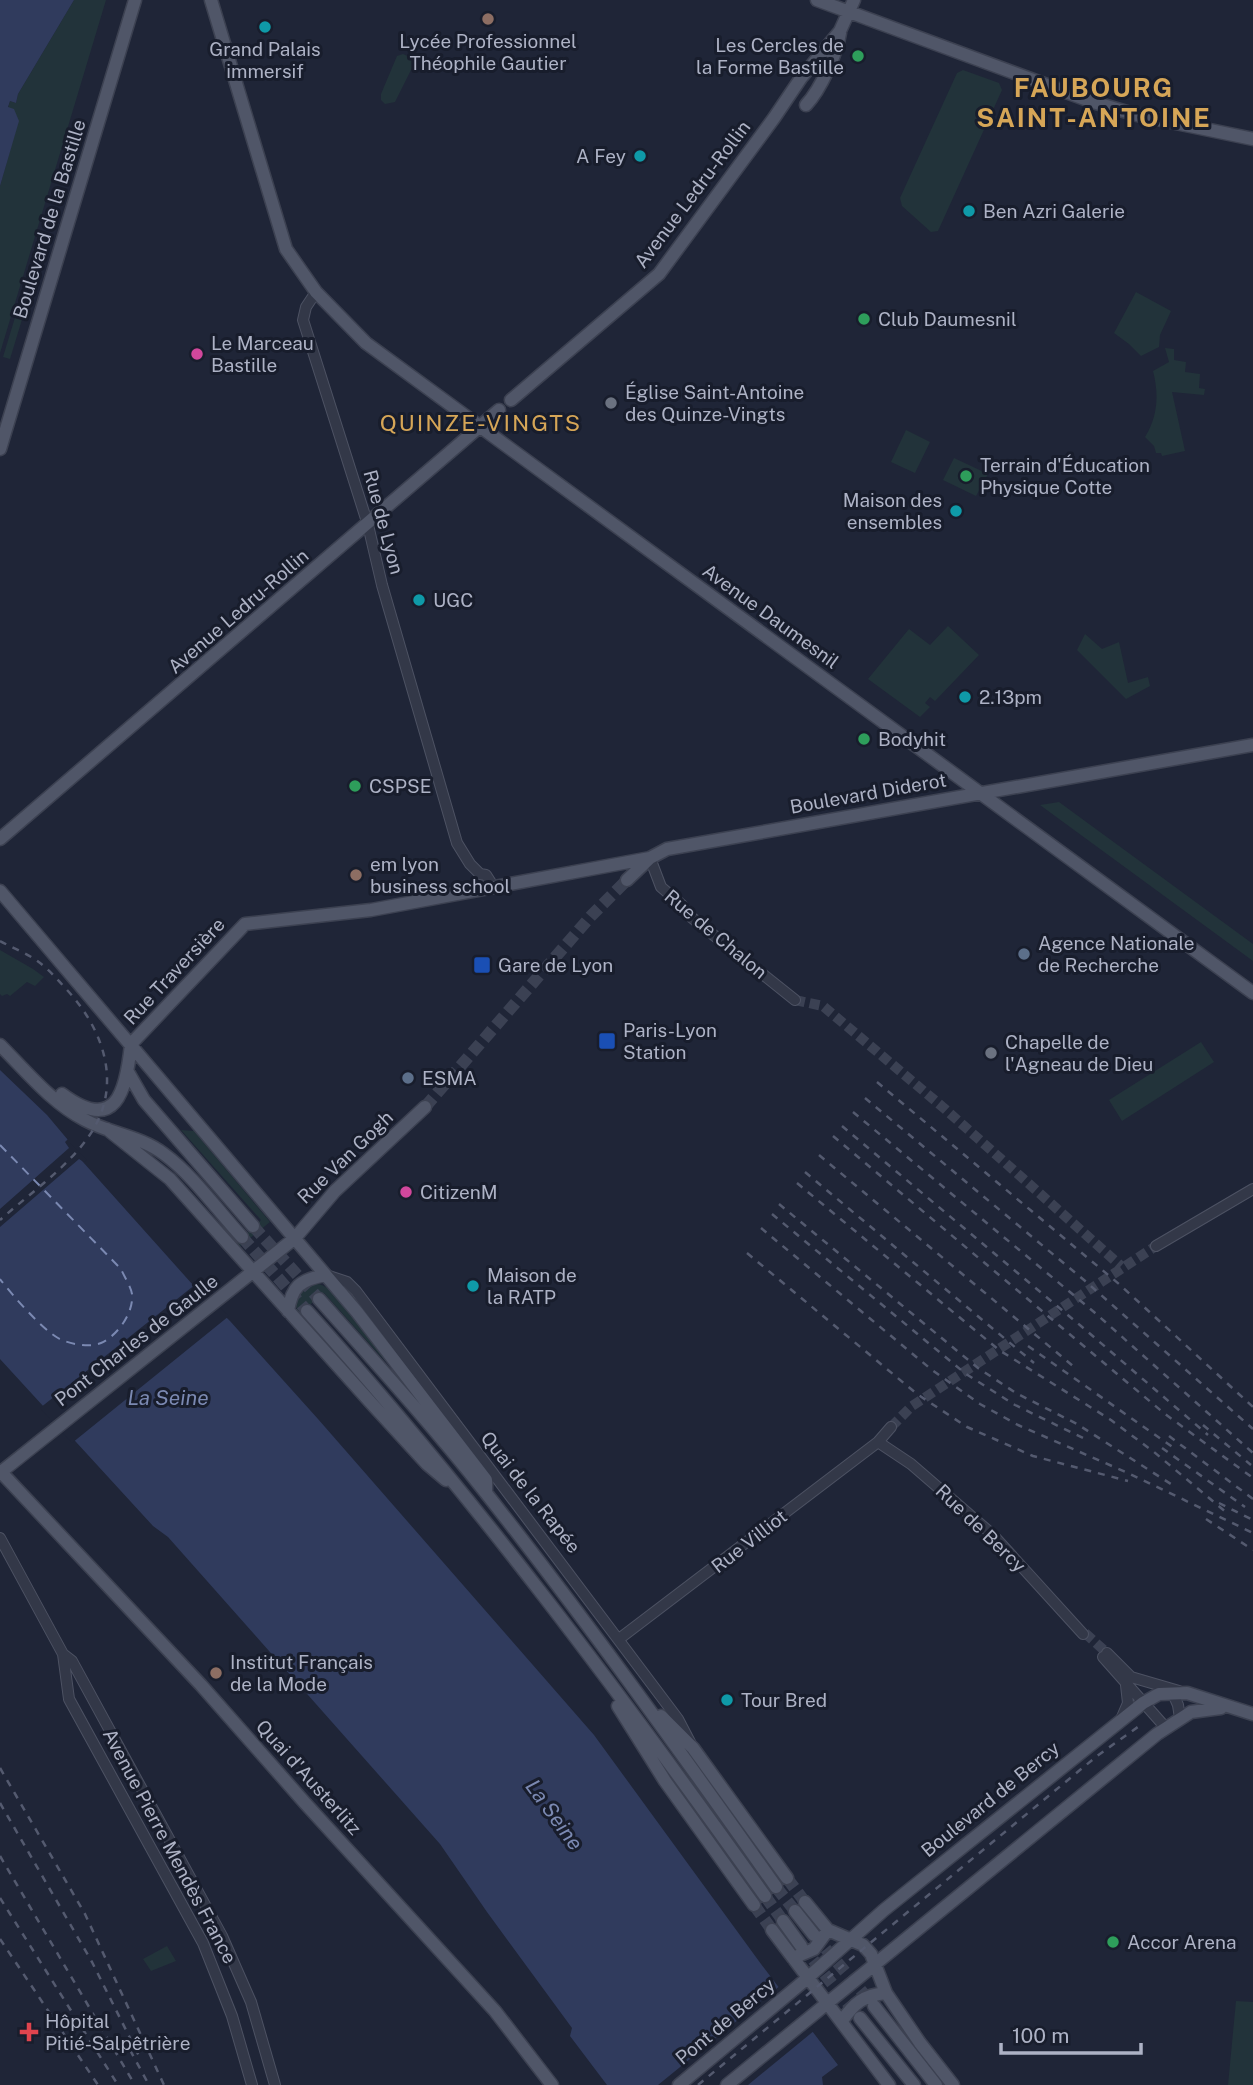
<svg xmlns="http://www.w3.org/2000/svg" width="1253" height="2085" viewBox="0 0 1253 2085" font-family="'Public Sans',sans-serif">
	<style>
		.green { fill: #22333a }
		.water { fill: #303b5d }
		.pier { fill: #1f2537 }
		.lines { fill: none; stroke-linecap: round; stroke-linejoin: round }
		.ferry { stroke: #7b89b2; stroke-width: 2; stroke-dasharray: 9 7; stroke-linecap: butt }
		.minor-tunnel { stroke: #3b4153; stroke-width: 10; stroke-dasharray: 10 5; stroke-linecap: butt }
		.major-tunnel { stroke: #3b4153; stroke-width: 12; stroke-dasharray: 12 6; stroke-linecap: butt }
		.minor-casing { stroke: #4d5263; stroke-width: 12 }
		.major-casing { stroke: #3c4151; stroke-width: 15 }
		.minor { stroke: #333848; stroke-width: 10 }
		.major { stroke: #505668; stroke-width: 12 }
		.rail { stroke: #545a6f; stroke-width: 2.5; stroke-dasharray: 7 7; stroke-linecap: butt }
		.education-dot { fill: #8d6e63; stroke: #181d2c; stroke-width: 2.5 }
		.culture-dot { fill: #0f9aa8; stroke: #181d2c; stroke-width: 2.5 }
		.leisure-dot { fill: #2e9e5b; stroke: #181d2c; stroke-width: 2.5 }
		.hotel-dot { fill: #d1479c; stroke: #181d2c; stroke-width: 2.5 }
		.worship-dot { fill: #6b7280; stroke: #181d2c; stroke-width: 2.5 }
		.service-dot { fill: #5c6f8a; stroke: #181d2c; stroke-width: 2.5 }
		.transit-dot { fill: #1a4fb4; stroke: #181d2c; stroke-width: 2.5 }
		.health-dot { fill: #e0444e; stroke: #181d2c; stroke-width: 2.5 }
		.labels { text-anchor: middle; stroke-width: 6; stroke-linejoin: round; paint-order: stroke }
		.poi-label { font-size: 19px; fill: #adb2c5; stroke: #181d2c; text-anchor: start }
		.street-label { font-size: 19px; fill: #adb2c5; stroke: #181d2c }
		.water-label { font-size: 21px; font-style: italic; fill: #7b89b2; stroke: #181d2c }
		.quarter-label { font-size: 23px; letter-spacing: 2px; fill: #d6a657; stroke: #181d2c }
		.district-label { font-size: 26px; font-weight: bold; letter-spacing: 2px; fill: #d6a657; stroke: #181d2c }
	</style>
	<rect width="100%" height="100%" fill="#1f2537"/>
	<path class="green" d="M74,0H106L0,353V186L18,122L8,108L10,101L16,103L18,94Z
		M403,54L412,58V68L395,102L385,104L381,100V94L397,56Z
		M963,70L999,83L1002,90L938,231L931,232L902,206L900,198L957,73Z
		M1136,292L1171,311L1160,335L1159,347L1141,356L1129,344L1114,333Z
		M20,301L27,303L10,359L3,357Z
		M1165,348L1174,349V360L1186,362L1185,372L1200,374L1199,388L1205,389L1204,395L1172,392L1185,451L1162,456L1161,453H1156L1154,446L1145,437C1158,416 1159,394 1153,371L1169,362Z
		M906,430L930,442L915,473L891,462Z
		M954,458L988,474L976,496L943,480Z
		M948,626L979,655L935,701L930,697L925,703L930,707L920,717L868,679L909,629L930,645Z
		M1085,634L1102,649L1119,642L1128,683L1148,677L1150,686L1126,699L1077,650Z
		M1059,802L1253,944V961L1040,805Z
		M0,950L33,969L44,977L35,986L27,982L10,996L7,994L2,996L0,994Z
		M1201,1042L1214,1062L1122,1121L1109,1100Z
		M181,1130L194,1131L270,1222L239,1247L236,1243L261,1220Z
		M319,1284C342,1291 371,1339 386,1359L385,1361L324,1293L299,1314L295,1304C298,1291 306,1285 319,1284Z
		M167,1946L176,1961L151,1971L143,1959Z
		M1236,2001L1253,2002V2085H1228Z"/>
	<path class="water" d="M0,0H74L18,94L16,103L10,101L8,107L14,109L19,121L0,186Z
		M0,1070L47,1115L68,1140L66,1143L193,1285L230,1321L318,1419L594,1735L761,1964L838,2065L822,2077L823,2085H607L570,2036L572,2028L487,1912L440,1844L168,1537L153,1526L0,1359Z"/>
	<path class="pier" d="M70,1137V1143L87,1160L84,1162L79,1159L0,1227V1209L69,1148L65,1142Z
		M196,1284L229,1316L72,1443L40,1408Z
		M781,1985L815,2030L748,2085H658Z"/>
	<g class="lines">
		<path class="ferry" d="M0,1145L121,1269C124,1276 131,1287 132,1294C134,1313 117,1336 101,1343C90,1348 68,1344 58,1338C42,1329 12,1295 0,1279"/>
		<path class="minor-tunnel" d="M795,1000L823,1006L945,1109L1121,1266
			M891,1427L912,1406L1156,1246
			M1085,1633L1107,1653"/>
		<path class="major-tunnel" d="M425,1107L591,916L627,880
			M253,1226L319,1299
			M242,1237L307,1311
			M787,1878L805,1902
			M776,1887L795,1911
			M765,1896L783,1921
			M754,1905L772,1930
			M814,1935L874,2006
			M802,1946L858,2016"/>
		<defs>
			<path id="minor" d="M316,292L306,307L303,320L368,525L382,585L457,843L470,864L480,874L486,875L493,886
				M650,858L661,887L682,905L691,917L795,1000
				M1156,1246L1253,1189
				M326,1275L347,1282L356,1291L678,1719L690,1742
				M878,1442L911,1464L993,1535L1083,1634
				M0,1538L63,1654L69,1699L203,1943L232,2016L252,2085
				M619,1639L878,1442L891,1427
				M1107,1653L1131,1677L1179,1691
				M63,1654L72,1661L222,1936L251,2002L275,2085
				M1103,1657L1166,1728
				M1171,1689L1178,1705L1180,1718
				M1122,1717L1128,1703L1126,1685"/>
			<path id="major" d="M211,0L286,249L316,292L366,343L1253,993
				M817,0L1093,102L1137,115L1253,139
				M806,105C821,89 837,53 840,33
				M511,400L659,274L774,118L801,78L840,31L854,0
				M0,449L135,0
				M0,839L499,410
				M627,880L649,859
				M0,891L357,1312L486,1480V1493
				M131,1044L245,924L371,910L650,858L667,849L1253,745
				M0,1045C26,1071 52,1103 85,1120C111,1134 140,1136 164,1154C194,1176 217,1210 242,1237
				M128,1072L144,1100L253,1226
				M62,1094C116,1134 126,1092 131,1044
				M107,1129L170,1179L372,1404L427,1464L446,1480
				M319,1299C376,1363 433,1426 486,1493C587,1621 682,1754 776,1887
				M288,1311C292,1286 300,1280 325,1275
				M307,1311C473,1495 621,1694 765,1896
				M0,1471L201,1685L305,1803L495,2011L552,2085
				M1,1472L295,1238L335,1191L425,1107
				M618,1706L665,1781L754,1905
				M661,1716L693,1748L787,1878
				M805,1902L828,1930L863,1945L871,1954L886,1993L920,2043L953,2085
				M795,1911L814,1935
				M783,1921L801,1946
				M772,1930L889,2085
				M793,1958L814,1949L828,1930
				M874,2006L936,2085
				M860,2018L914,2085
				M842,2021C854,2003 864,1995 886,1993
				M679,2085L804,1981L884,1910L1143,1703L1159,1694L1187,1693L1253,1714
				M727,2085L1157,1734L1191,1712L1221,1708"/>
		</defs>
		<use href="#minor" class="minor-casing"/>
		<use href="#major" class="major-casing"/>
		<use href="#minor" class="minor"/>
		<use href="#major" class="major"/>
		<path class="rail" d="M0,941C11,947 23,952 33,958C47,967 57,979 68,991C105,1032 123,1087 89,1136C68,1167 28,1195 0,1220
			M877,1082L1119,1284L1253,1407
			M865,1098L1084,1280L1253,1429
			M853,1112L1094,1312L1253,1453
			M842,1126L1081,1326L1208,1435
			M833,1136L1165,1414L1253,1478
			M819,1155L1073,1366
			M805,1172L1034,1363
			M797,1183L999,1350L1111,1420L1154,1452L1227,1513
			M779,1204L978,1368L1016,1393L1077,1424L1174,1486
			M772,1214L966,1374L1015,1405L1083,1438
			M761,1228L932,1370L980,1404L1018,1425L1128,1473L1253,1533
			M747,1253L917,1394L967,1427L1033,1456L1128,1481
			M1028,1346L1174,1448
			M1203,1425L1251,1465
			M1169,1436L1253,1499
			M1162,1448L1245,1507
			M1219,1503L1253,1520
			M1206,1519L1253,1550
			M0,1768L85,1914L164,2085
			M0,1803L92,1962L140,2058
			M0,1856L135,2085
			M0,1898L118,2085
			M0,1939L98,2085
			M130,2050L149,2085
			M698,2085L1097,1756L1142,1724"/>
	</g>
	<g class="education-dot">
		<circle cx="488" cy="19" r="7"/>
		<circle cx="356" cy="875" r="7"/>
		<circle cx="216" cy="1673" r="7"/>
	</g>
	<g class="culture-dot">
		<circle cx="265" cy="27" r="7"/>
		<circle cx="640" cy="156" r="7"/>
		<circle cx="969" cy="211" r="7"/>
		<circle cx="956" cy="511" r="7"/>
		<circle cx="419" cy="600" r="7"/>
		<circle cx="965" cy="697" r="7"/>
		<circle cx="473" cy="1286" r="7"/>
		<circle cx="727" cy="1700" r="7"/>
	</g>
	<g class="leisure-dot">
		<circle cx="858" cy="56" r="7"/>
		<circle cx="864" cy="319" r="7"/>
		<circle cx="966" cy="476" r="7"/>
		<circle cx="864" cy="739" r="7"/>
		<circle cx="355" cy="786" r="7"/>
		<circle cx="1113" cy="1942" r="7"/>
	</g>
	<g class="hotel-dot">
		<circle cx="197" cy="354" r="7"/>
		<circle cx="406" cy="1192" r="7"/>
	</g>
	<g class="worship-dot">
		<circle cx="611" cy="403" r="7"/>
		<circle cx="991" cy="1053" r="7"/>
	</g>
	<g class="service-dot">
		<circle cx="1024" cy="954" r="7"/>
		<circle cx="408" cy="1078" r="7"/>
	</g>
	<g class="transit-dot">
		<rect x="473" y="956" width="18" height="18" rx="3.5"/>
		<rect x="598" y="1032" width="18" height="18" rx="3.5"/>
	</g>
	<path class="health-dot" d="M25.5 2021.5h7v7h7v7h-7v7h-7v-7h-7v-7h7z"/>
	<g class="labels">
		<g class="poi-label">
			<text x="488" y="48" text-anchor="middle">Lycée Professionnel<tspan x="488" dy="22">Théophile Gautier</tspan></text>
			<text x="844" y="52" text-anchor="end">Les Cercles de<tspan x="844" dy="22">la Forme Bastille</tspan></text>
			<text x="265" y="56" text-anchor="middle">Grand Palais<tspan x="265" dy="22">immersif</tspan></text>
			<text x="626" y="163" text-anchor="end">A Fey</text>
			<text x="983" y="218">Ben Azri Galerie</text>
			<text x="878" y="326">Club Daumesnil</text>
			<text x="211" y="350">Le Marceau<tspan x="211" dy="22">Bastille</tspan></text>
			<text x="625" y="399">Église Saint-Antoine<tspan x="625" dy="22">des Quinze-Vingts</tspan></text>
			<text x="980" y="472">Terrain d'Éducation<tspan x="980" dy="22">Physique Cotte</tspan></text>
			<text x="942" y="507" text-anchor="end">Maison des<tspan x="942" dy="22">ensembles</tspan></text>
			<text x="433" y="607">UGC</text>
			<text x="979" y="704">2.13pm</text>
			<text x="878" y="746">Bodyhit</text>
			<text x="369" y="793">CSPSE</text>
			<text x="370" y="871">em lyon<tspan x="370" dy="22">business school</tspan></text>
			<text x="1038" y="950">Agence Nationale<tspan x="1038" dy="22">de Recherche</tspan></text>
			<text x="498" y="972">Gare de Lyon</text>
			<text x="623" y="1037">Paris-Lyon<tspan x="623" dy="22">Station</tspan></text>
			<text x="1005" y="1049">Chapelle de<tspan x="1005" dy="22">l'Agneau de Dieu</tspan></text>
			<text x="422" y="1085">ESMA</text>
			<text x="420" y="1199">CitizenM</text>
			<text x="487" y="1282">Maison de<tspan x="487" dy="22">la RATP</tspan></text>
			<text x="230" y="1669">Institut Français<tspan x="230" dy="22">de la Mode</tspan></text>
			<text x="741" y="1707">Tour Bred</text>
			<text x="1127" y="1949">Accor Arena</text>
			<text x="45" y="2028">Hôpital<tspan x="45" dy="22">Pitié-Salpêtrière</tspan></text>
		</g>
		<g class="street-label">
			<text transform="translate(692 194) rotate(-53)" y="7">Avenue Ledru-Rollin</text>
			<text transform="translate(49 219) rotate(-73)" y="7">Boulevard de la Bastille</text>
			<text transform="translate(384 522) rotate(75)" y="7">Rue de Lyon</text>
			<text transform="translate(238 611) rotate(-41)" y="7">Avenue Ledru-Rollin</text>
			<text transform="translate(771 616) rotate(36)" y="7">Avenue Daumesnil</text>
			<text transform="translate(868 793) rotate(-10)" y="7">Boulevard Diderot</text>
			<text transform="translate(716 934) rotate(40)" y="7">Rue de Chalon</text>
			<text transform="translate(174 971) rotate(-47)" y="7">Rue Traversière</text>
			<text transform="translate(345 1157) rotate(-44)" y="7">Rue Van Gogh</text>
			<text transform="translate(136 1340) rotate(-38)" y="7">Pont Charles de Gaulle</text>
			<text transform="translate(531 1492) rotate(52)" y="7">Quai de la Rapée</text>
			<text transform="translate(981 1528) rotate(44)" y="7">Rue de Bercy</text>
			<text transform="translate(749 1541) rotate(-38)" y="7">Rue Villiot</text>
			<text transform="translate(309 1777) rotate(48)" y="7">Quai d'Austerlitz</text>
			<text transform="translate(990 1799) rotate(-39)" y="7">Boulevard de Bercy</text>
			<text transform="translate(170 1846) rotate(62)" y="7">Avenue Pierre Mendès France</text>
			<text transform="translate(725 2021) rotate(-40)" y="7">Pont de Bercy</text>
		</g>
		<g class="water-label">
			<text x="168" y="1405">La Seine</text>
			<text transform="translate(554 1815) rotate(54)" y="7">La Seine</text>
		</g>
		<g class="quarter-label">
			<text x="481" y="431">QUINZE-VINGTS</text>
		</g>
		<g class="district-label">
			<text x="1094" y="97">FAUBOURG<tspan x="1094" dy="30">SAINT-ANTOINE</tspan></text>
		</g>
	</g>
	<path d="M1001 2043v10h140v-10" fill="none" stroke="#adb2c5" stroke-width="3.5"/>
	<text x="1012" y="2043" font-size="21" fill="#adb2c5" stroke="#181d2c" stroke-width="5" paint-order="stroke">100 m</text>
</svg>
